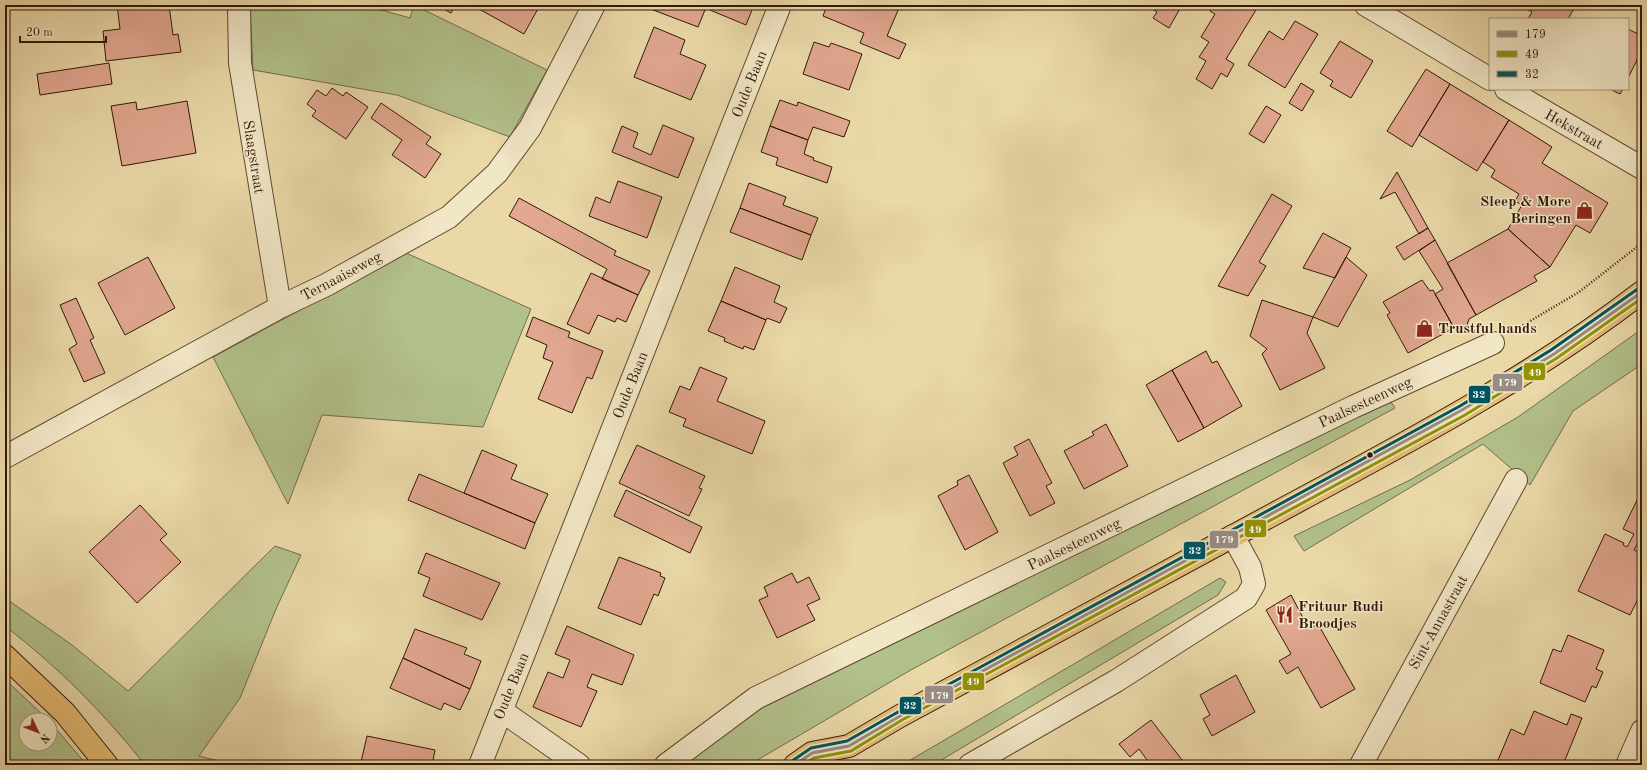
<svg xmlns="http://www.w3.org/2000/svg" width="1647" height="770" viewBox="0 0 1647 770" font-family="'Old Standard TT',serif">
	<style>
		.green { fill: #b2c08b; stroke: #726c4a }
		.building { fill: #e1a790; stroke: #311908 }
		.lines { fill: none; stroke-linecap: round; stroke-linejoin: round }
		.minor-casing { stroke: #5f4930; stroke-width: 24 }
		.major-casing { stroke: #311908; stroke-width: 24 }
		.path { stroke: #311908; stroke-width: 2.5; stroke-dasharray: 1 2; stroke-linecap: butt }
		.minor { stroke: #f1e6c6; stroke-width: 22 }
		.major { stroke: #e5bc74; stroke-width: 22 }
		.bus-1-casing { stroke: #f1e6c6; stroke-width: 6 }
		.bus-2-casing { stroke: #f1e6c6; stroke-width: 6 }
		.bus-3-casing { stroke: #f1e6c6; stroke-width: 6 }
		.bus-1 { stroke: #988c84; stroke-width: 3 }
		.bus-2 { stroke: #939203; stroke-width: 3 }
		.bus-3 { stroke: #005460; stroke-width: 3 }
		.bus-dot { fill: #311908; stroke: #f1e6c6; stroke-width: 1.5 }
		.labels { text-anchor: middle; stroke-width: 3; stroke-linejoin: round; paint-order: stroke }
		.street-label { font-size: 15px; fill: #311908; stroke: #f1e6c6 }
		.poi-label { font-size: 15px; font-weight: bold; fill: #311908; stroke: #f1e6c6; text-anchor: start }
		.line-badge { stroke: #f1e6c6; stroke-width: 1.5 }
		.badge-label { font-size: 11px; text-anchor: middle; font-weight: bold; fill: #fff }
	</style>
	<rect width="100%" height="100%" fill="#ead8a7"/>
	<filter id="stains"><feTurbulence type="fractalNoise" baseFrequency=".005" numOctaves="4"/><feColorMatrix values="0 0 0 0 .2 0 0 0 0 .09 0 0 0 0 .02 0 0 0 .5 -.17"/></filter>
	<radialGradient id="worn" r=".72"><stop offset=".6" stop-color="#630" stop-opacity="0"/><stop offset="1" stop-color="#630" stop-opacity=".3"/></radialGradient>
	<path class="green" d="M250,5H364L410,18L414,5L547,70L510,137L397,95L253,70Z
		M406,253L531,309L483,427L322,415L288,504L213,357Z
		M1642,329V364L1573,411L1530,485L1483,444L1304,551L1294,536L1410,480L1518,417Z
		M1389,399L1395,408L909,671L749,765H685L737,720Z
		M275,546L301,555L276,609L240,698L199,756L235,765H145C104,713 57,666 5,626V598L72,645L128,691Z
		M1220,578L1226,582L1218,595L933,765H902Z
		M5,679L48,720H26V744H50V722L87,765H5Z
		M320,760L345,765H319Z"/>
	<path class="building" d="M117,5H169L173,35L178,34L181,52L106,61L103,31L120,29Z
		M436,5H455L451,13Z
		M482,5H540L524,34L479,9Z
		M650,5H707L698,27L648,8Z
		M712,5H754L746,25L710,10Z
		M827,5H892L899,8L887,36L906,44L899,59L860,43L864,33L823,16Z
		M1146,5H1182L1169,28L1153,18L1157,12Z
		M1214,5H1259L1226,59L1234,64L1227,77L1221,73L1212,89L1196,79L1206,61L1199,57L1209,42L1201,37L1215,14L1210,11Z
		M1519,5H1576L1568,19H1528L1532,12Z
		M1295,21L1318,34L1285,88L1248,65L1269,31L1283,40Z
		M654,27L685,40L680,54L706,65L691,100L634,77Z
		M1628,29L1642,36V50L1628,78Z
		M1340,41L1373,61L1351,98L1330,86L1333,81L1320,73Z
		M814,42L829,47L831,43L862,54L849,90L803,74Z
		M109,63L112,84L40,95L37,74Z
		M1426,69L1450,84L1412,147L1387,131Z
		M1301,83L1314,91L1302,111L1289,103Z
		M1450,84L1509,120L1477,171L1419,135Z
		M332,88L343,96L346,92L368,107L346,139L312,116L316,111L307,104L317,90L326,96Z
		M1610,89H1623L1620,94Z
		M780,100L797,106L798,102L850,121L844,137L813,127L808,140L770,126Z
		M187,101L196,153L122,166L111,106L136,102L137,110Z
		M381,103L431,137L426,144L441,154L425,178L392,155L402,140L371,118Z
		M1266,106L1281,115L1264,143L1249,134Z
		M1509,120L1552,147L1542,163L1608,203L1590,233L1576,225L1550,267L1508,229L1522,205L1515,201L1519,194L1491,177L1495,170L1483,162Z
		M663,125L694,138L678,178L612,152L622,126L638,133L633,147L651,155Z
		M770,126L808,140L804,154L814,158L813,160L832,167L827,183L776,165L778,158L761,152Z
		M1397,172L1428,228L1419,234L1395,192L1380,199Z
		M618,181L662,197L647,238L589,216L596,197L610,203Z
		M749,183L786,197L783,205L818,218L811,235L740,208Z
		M1272,194L1292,206L1259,262L1266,266L1248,296L1218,286Z
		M519,198L616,251L614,255L650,271L638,295L602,279L607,269L509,216Z
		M740,208L811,235L802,260L730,232Z
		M1428,228L1435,240L1404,260L1396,247Z
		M1508,229L1550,267L1534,276L1537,281L1476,315L1447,263Z
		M1323,233L1351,248L1335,278L1303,268Z
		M1435,240L1476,315L1469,319L1467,325L1461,329L1456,327L1454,328L1435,294L1443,289L1419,251Z
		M148,257L175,308L125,335L98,283Z
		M1346,257L1367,275L1338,327L1313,317Z
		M735,267L780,286L774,302L787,308L780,323L767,318L766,320L721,301Z
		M591,273L638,295L626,322L617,318L615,322L598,315L589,334L567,324Z
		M1422,280L1430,291L1433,290L1454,328L1408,353L1387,315L1390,313L1383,302Z
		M76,298L94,338L90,340L105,373L84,382L69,349L77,344L60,305Z
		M1262,300L1313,317L1307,333L1325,368L1280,390L1262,354L1267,349L1250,336Z
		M721,301L766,320L754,350L744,346L743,349L724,341L725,338L708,331Z
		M533,317L570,332L568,337L603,351L592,379L587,377L572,413L538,399L553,362L543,358L547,345L526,336Z
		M1206,351L1212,363L1217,361L1242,406L1204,428L1172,370Z
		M700,367L727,378L717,401L765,421L752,454L683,426L686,419L669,412L680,386L690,390Z
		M1172,370L1204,428L1178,442L1146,385Z
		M5,411L8,426L5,427Z
		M1106,424L1128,466L1084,489L1064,451L1094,435L1092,432Z
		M1029,439L1052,483L1046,486L1055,503L1030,516L1003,463L1018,455L1014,447Z
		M637,445L705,476L699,488L702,489L689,516L619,483Z
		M482,450L517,465L511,479L548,494L535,523L464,493Z
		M1642,455V467L1637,465Z
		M419,474L535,523L525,549L408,500Z
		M969,475L998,532L965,550L938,496L958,485L957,481Z
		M626,490L702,527L690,553L614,516Z
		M1637,500L1642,502V538L1641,537L1634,550L1642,554V591L1630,615L1578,591L1605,534L1624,543L1623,545L1627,547L1634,534L1623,529Z
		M140,505L167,534L160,540L181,562L137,603L89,552Z
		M426,553L500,583L482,620L423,596L430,578L418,573Z
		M619,557L661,573L660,576L665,578L658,596L654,594L641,625L598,608Z
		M792,573L797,583L809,577L820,599L807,605L815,620L777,638L759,600L768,596L764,587Z
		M1291,595L1309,629L1318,624L1355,689L1321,708L1298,667L1287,674L1279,661L1291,654L1266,610Z
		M567,626L634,655L622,685L592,674L587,687L597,691L581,727L533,707L548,672L563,678L570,660L555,654Z
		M415,629L467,648L464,654L481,661L470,689L403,658Z
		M1568,635L1604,650L1596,669L1603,672L1596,688L1592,686L1585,702L1540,683L1553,649L1561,652Z
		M403,658L470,689L460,710L444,703L441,710L390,688Z
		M1236,675L1255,712L1212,736L1203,719L1210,715L1200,695Z
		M1534,711L1567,725L1571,714L1582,718L1563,765H1496L1511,729L1524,735Z
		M1151,720L1186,765H1148L1150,764L1139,749L1130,757L1119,744Z
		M367,736L435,750L432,765H375L361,762Z"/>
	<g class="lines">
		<defs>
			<path id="minor" d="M239,5L240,63L280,307
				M1366,5L1490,79
				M1506,89L1642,168
				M5,457L280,307L326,285L449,217L497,173L530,128L594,5
				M502,711L579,765
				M480,765L780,5
				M666,765L756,698L1353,407L1493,343
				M970,765L1116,681L1246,598L1254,584L1250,567L1233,536
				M1361,765L1516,480
				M1627,765L1642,731"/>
			<path id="major" d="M5,656L65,713L107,765
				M795,765L812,753L849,746L900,716C1025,649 1149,581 1274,514C1400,446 1528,380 1642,292"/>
		</defs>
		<use href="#minor" class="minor-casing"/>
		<use href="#major" class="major-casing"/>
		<path class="path" d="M1515,330L1579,292L1642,243"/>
		<use href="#minor" class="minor"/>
		<use href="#major" class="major"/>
		<defs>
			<path id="bus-1" d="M795,765L812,753L849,746L900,716L1462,410L1554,354L1642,292"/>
			<path id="bus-2" d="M804,765L814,758L851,751L902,720L1465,415L1557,358L1642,298"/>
			<path id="bus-3" d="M792,761L811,748L847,741L898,712L1460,406L1551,350L1639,288"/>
		</defs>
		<use href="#bus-1" class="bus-1-casing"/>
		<use href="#bus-2" class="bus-2-casing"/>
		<use href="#bus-3" class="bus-3-casing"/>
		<use href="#bus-1" class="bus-1"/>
		<use href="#bus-2" class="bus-2"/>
		<use href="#bus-3" class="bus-3"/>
	</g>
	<defs>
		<symbol id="shop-bare" viewBox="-9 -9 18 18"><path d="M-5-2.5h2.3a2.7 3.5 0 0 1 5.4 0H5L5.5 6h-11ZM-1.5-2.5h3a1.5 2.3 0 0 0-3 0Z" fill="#8f2418" stroke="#f1e6c6" stroke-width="2.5" paint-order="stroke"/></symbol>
		<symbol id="restaurant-bare" viewBox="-9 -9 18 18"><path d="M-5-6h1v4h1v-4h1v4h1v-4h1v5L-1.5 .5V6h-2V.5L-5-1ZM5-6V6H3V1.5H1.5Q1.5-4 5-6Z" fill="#8f2418" stroke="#f1e6c6" stroke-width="2.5" paint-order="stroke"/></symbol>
	</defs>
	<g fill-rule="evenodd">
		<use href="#shop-bare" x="1572" y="198" width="25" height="25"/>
		<use href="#shop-bare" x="1412" y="316" width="25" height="25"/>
		<use href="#restaurant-bare" x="1272" y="602" width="25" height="25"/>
	</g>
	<circle class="bus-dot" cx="1370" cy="455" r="3.5"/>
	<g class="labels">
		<g class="street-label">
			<text transform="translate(749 84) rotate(-68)" y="5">Oude Baan</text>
			<text transform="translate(1574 129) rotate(30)" y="5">Hekstraat</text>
			<text transform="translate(254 157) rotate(81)" y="5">Slaagstraat</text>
			<text transform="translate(341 276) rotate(-28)" y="5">Ternaaiseweg</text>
			<text transform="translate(630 385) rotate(-68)" y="5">Oude Baan</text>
			<text transform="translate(1365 402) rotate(-25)" y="5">Paalsesteenweg</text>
			<text transform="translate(1074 544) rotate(-26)" y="5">Paalsesteenweg</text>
			<text transform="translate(1438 622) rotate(-61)" y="5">Sint-Annastraat</text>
			<text transform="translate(511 686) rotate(-68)" y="5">Oude Baan</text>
		</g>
		<g class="poi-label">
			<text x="1571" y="206" text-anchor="end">Sleep &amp; More<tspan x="1571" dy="17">Beringen</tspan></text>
			<text x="1438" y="333">Trustful hands</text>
			<text x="1298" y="611">Frituur Rudi<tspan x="1298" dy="17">Broodjes</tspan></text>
		</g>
	</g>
	<g class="line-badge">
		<rect x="1523" y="362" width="23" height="19" rx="4" fill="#939203"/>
		<rect x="1492" y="373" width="31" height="19" rx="4" fill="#988c84"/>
		<rect x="1468" y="385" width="23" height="19" rx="4" fill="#005460"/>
		<rect x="1244" y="519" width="23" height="19" rx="4" fill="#939203"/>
		<rect x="1209" y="530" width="30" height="19" rx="4" fill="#988c84"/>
		<rect x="1183" y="541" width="23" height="19" rx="4" fill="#005460"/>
		<rect x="962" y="672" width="23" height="19" rx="4" fill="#939203"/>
		<rect x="924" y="685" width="30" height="19" rx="4" fill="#988c84"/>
		<rect x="899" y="696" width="23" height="19" rx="4" fill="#005460"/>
	</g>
	<g class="badge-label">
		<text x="1535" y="376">49</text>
		<text x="1507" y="386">179</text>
		<text x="1479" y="398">32</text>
		<text x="1255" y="533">49</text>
		<text x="1224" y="543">179</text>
		<text x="1195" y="554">32</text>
		<text x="973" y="685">49</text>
		<text x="939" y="699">179</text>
		<text x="910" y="709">32</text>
	</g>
	<rect width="1647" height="770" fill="none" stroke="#ead8a7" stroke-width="20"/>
	<rect x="6" y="6" width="1635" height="758" fill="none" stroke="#311908" stroke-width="2"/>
	<rect x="10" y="10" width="1627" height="750" fill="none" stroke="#311908"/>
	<rect x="1489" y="18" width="140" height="72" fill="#f1e6c6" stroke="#a4947a"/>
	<rect x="1497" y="31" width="20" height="6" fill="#988c84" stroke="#a4947a"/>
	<text x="1525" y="38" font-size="12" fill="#311908">179</text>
	<rect x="1497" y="51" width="20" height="6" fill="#939203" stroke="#a4947a"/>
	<text x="1525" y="58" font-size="12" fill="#311908">49</text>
	<rect x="1497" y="71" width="20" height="6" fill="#005460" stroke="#a4947a"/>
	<text x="1525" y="78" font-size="12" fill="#311908">32</text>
	<g transform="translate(38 732) rotate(133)"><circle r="19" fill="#f1e6c6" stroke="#a4947a"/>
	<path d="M0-3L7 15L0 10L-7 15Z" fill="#8f2418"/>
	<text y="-6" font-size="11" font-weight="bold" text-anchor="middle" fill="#311908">N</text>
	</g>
	<path d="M20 36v6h86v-6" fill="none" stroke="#311908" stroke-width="2"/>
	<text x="26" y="36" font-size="12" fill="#311908" stroke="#f1e6c6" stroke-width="3" paint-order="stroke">20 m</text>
	<rect width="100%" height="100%" filter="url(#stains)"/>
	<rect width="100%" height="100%" fill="url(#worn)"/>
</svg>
